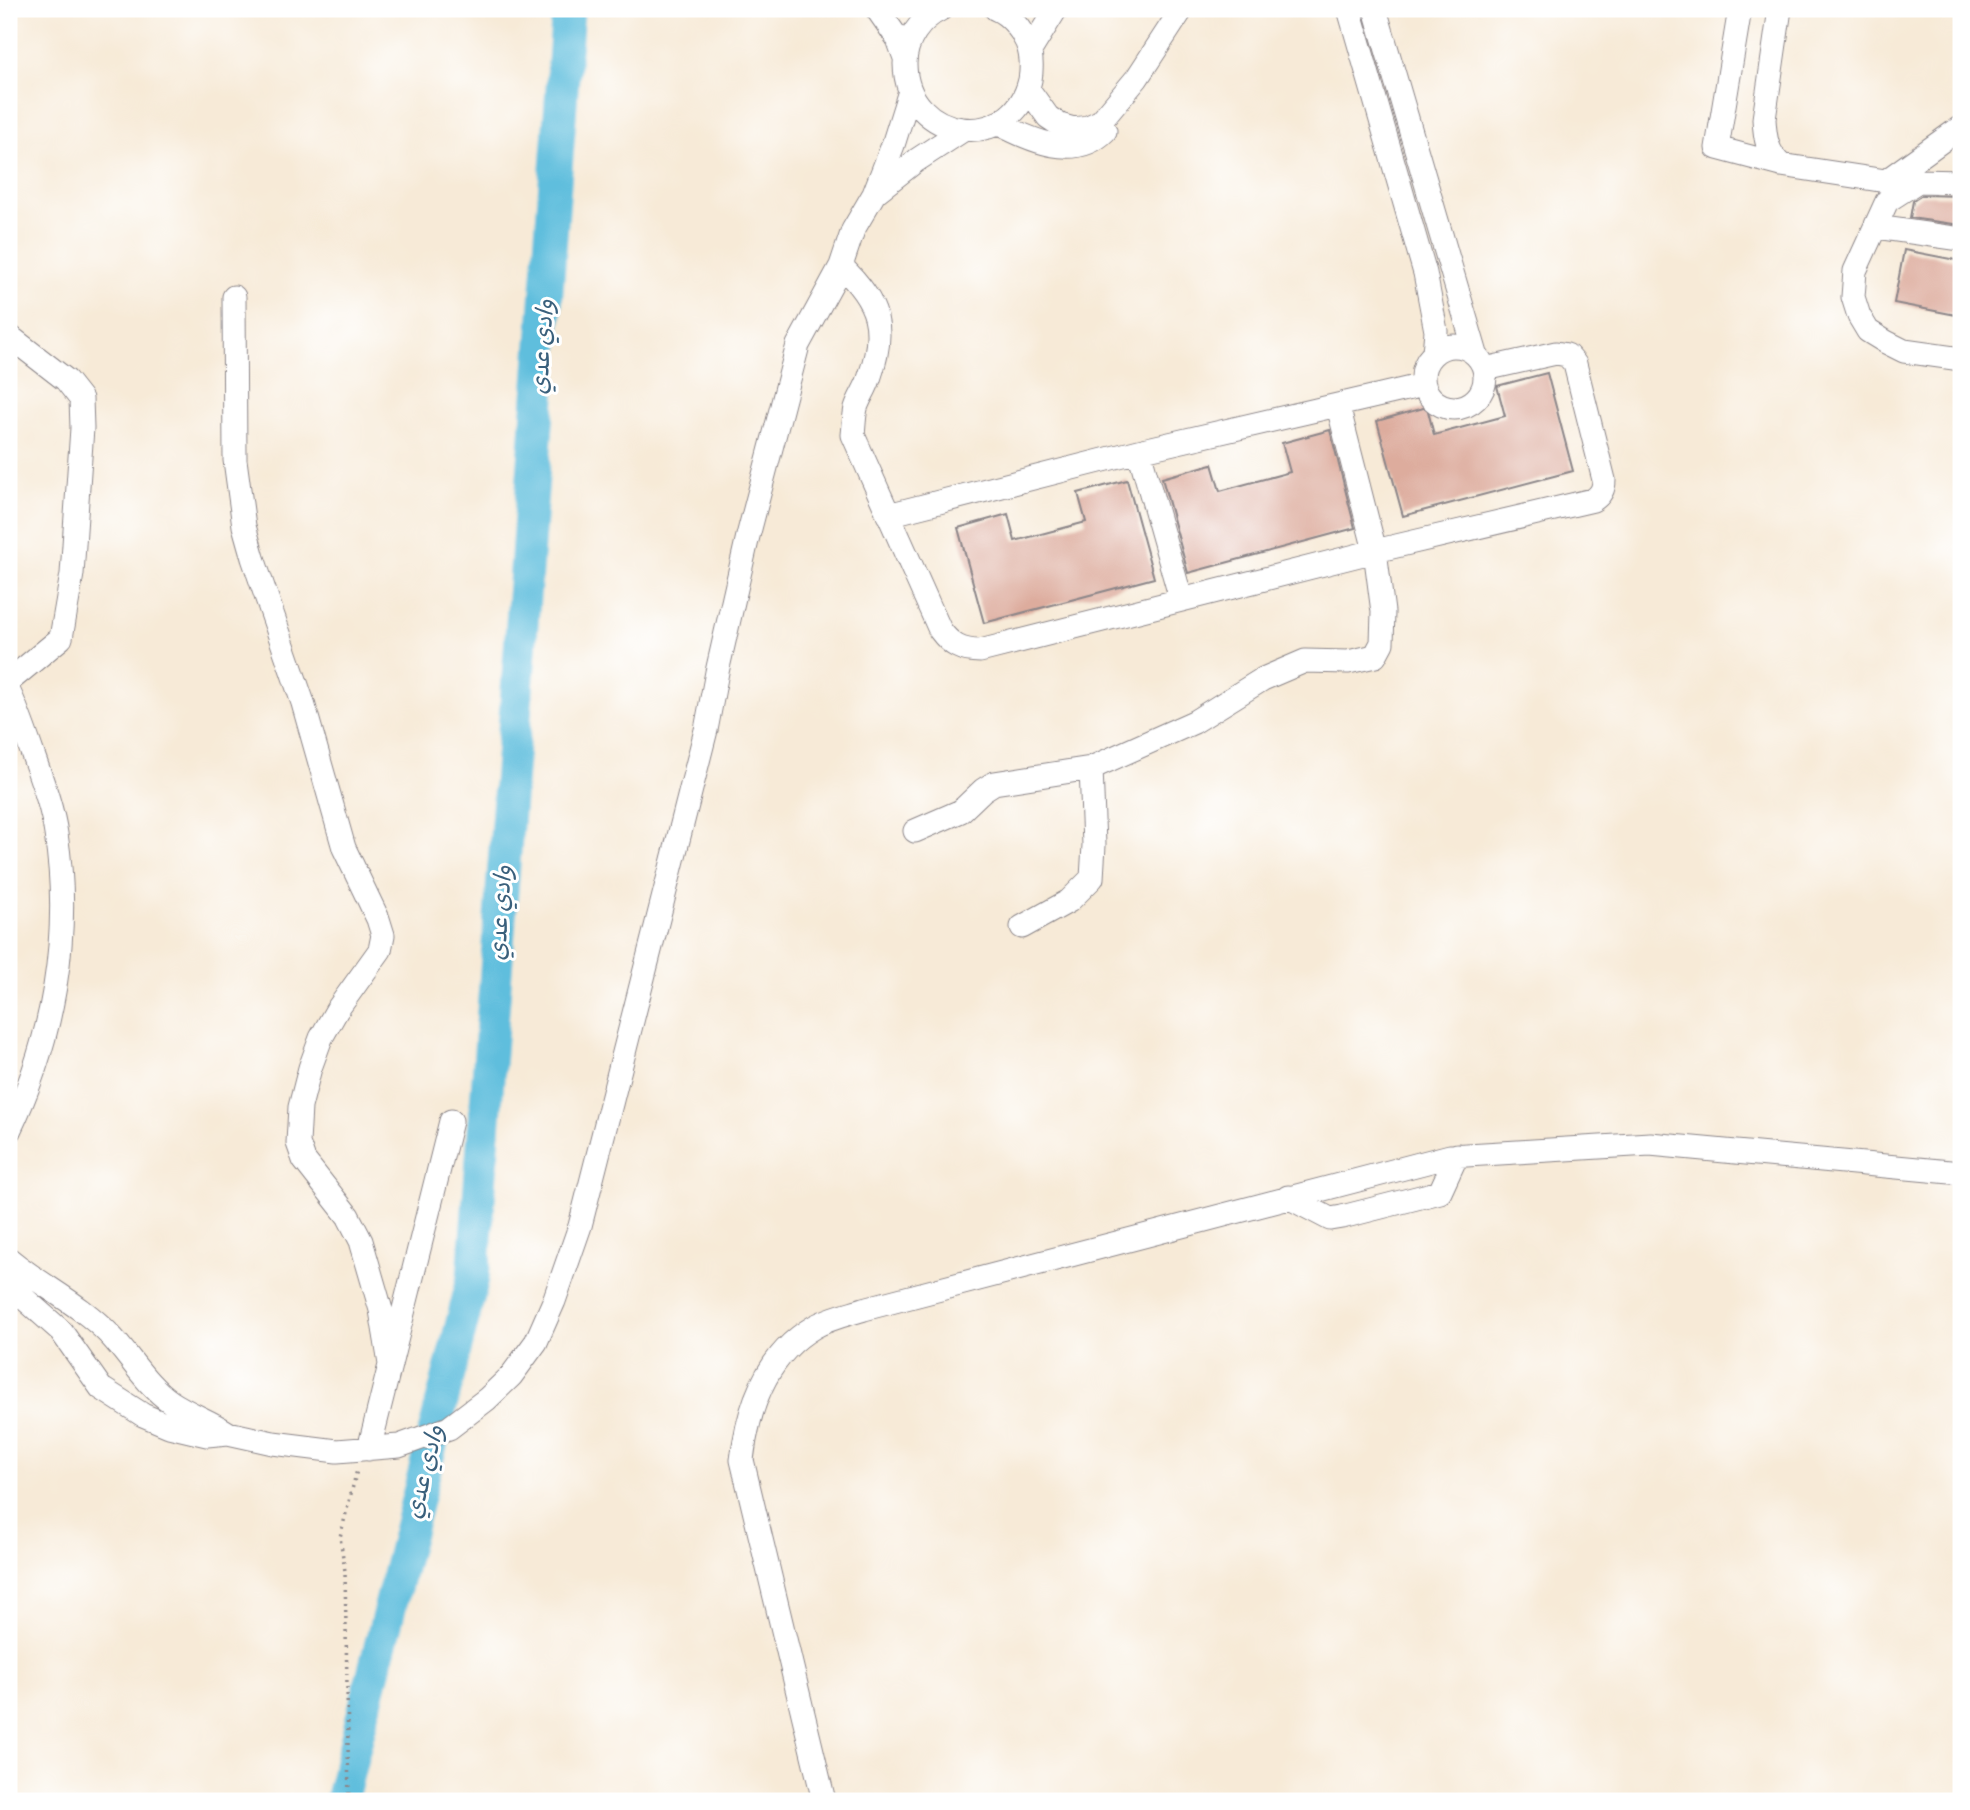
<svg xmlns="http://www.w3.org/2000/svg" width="1970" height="1810" viewBox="0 0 1970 1810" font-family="Itim,'Playpen Sans Arabic',sans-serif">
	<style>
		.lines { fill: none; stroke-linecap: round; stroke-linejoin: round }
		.river { stroke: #5ebedd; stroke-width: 33 }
		.building { fill: #ddac9d }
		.minor-casing { stroke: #8c8689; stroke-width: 25 }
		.path { stroke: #8c8689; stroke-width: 3.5; stroke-dasharray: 2 5; stroke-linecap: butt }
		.minor { stroke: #fff; stroke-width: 23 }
		.labels { text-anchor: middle; stroke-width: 6; stroke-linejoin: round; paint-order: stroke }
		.water-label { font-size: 24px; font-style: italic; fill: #3a607c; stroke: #fff }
	</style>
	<rect width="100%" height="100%" fill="#fff"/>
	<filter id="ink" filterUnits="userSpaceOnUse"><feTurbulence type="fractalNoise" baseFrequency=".0143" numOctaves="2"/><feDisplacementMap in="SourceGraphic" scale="14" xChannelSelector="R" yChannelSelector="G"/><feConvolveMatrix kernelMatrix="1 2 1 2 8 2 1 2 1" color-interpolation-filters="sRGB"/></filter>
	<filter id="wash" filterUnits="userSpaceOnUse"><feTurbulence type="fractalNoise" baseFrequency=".00686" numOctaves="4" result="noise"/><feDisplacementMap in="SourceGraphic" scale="28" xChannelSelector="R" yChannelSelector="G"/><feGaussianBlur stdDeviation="1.57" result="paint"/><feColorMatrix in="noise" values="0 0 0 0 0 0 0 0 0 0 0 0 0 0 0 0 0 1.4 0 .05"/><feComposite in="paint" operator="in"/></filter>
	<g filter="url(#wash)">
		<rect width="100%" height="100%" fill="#f7ead7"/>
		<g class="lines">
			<path class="river" d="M341,1801L473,1279L568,9"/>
		</g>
		<g id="blocks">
			<path class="building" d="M1922,195L1961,196V225L1910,218L1913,201Z
				M1904,250L1961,261V316L1894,303Z
				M1547,373L1573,471L1403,516L1377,421L1427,407L1434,435L1505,416L1497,386Z
				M1330,430L1355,528L1188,573L1162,478L1212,464L1220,491L1290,472L1282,443Z
				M1127,480L1154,578L984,623L958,528L1008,514L1015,541L1086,522L1078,493Z"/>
		</g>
	</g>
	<g filter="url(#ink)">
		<use href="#blocks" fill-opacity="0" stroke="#8c8689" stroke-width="2"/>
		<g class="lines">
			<defs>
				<path id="minor" d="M877,9L898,39L905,58
					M941,9C920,19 905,41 905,64C906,141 1013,155 1030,80C1032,68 1032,55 1027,43C1021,29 1010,15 996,9
					M1349,9L1425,273L1436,331L1434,352
					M1375,9L1476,354
					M1740,9L1717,148L1781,165L1886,181L1961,127
					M1780,9L1764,119C1765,138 1767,152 1781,165
					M1030,51L1056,9
					M1028,89L1048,117L1060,125L1074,129L1088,127L1101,121L1137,78L1182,9
					M997,123C1029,139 1074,162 1105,131
					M1961,182L1918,181L1887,201L1855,271L1853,297L1859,316L1868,331L1886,342L1904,351L1961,359
					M876,192L917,160L963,130
					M1876,227L1961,239
					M841,266C879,302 887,329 869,379C866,389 859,398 856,408C854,417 854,427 853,435L940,630C951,645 961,651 980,651L1375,551L1593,500C1601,495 1604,489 1604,480L1575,364L1567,355L1556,353L1485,369
					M234,297L235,460L244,526L253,558L303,703L344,848L378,919L383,935L380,950L337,1010L321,1038L310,1068L300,1107L298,1143L304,1160L348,1216L361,1241L381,1310L390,1364
					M9,336L66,380L81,399L82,428L72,574L61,638L9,681
					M1423 377a31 31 0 1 1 62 0a31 31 0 1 1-62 0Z
					M1139,451L1181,599
					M888,515L1139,451L1424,385
					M9,692C18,711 25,732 32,752C41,778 52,806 56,834C72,935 53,1040 9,1131
					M915,831L961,811L983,790L994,783L1091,768L1194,722L1263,679L1305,661L1348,662L1375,656L1382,643L1383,612L1375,551L1338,406
					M1022,927L1069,901L1092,878L1094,845L1091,768
					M1288,1197L1330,1219L1342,1217L1440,1192L1457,1155
					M9,1259C40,1285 80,1304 109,1334C130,1356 145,1384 171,1402C189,1414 210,1421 228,1433
					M9,1285L61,1331L101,1388L143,1415L169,1426L207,1435L228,1433L273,1443L337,1451L399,1446L449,1428L487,1399L511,1376L536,1342L554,1301L580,1226L706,730L717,672L748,536L798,345L841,266L853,230L874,194L893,145L910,91
					M369,1449L451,1121
					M824,1801L742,1460C748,1408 766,1355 814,1327C829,1318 848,1314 864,1309L1450,1156L1650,1144L1961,1173"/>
			</defs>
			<use href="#minor" class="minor-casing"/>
			<path class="path" d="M349,1801L345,1571L340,1537L357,1470"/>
			<use href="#minor" class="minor"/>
		</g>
	</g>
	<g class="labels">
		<g class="water-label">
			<text transform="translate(542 347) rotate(-86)" y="8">وادي عدي</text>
			<text transform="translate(500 913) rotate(-86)" y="8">وادي عدي</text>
			<text transform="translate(424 1472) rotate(-76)" y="8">وادي عدي</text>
		</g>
	</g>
	<rect width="1970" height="1810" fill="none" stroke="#fff" stroke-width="35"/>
</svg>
